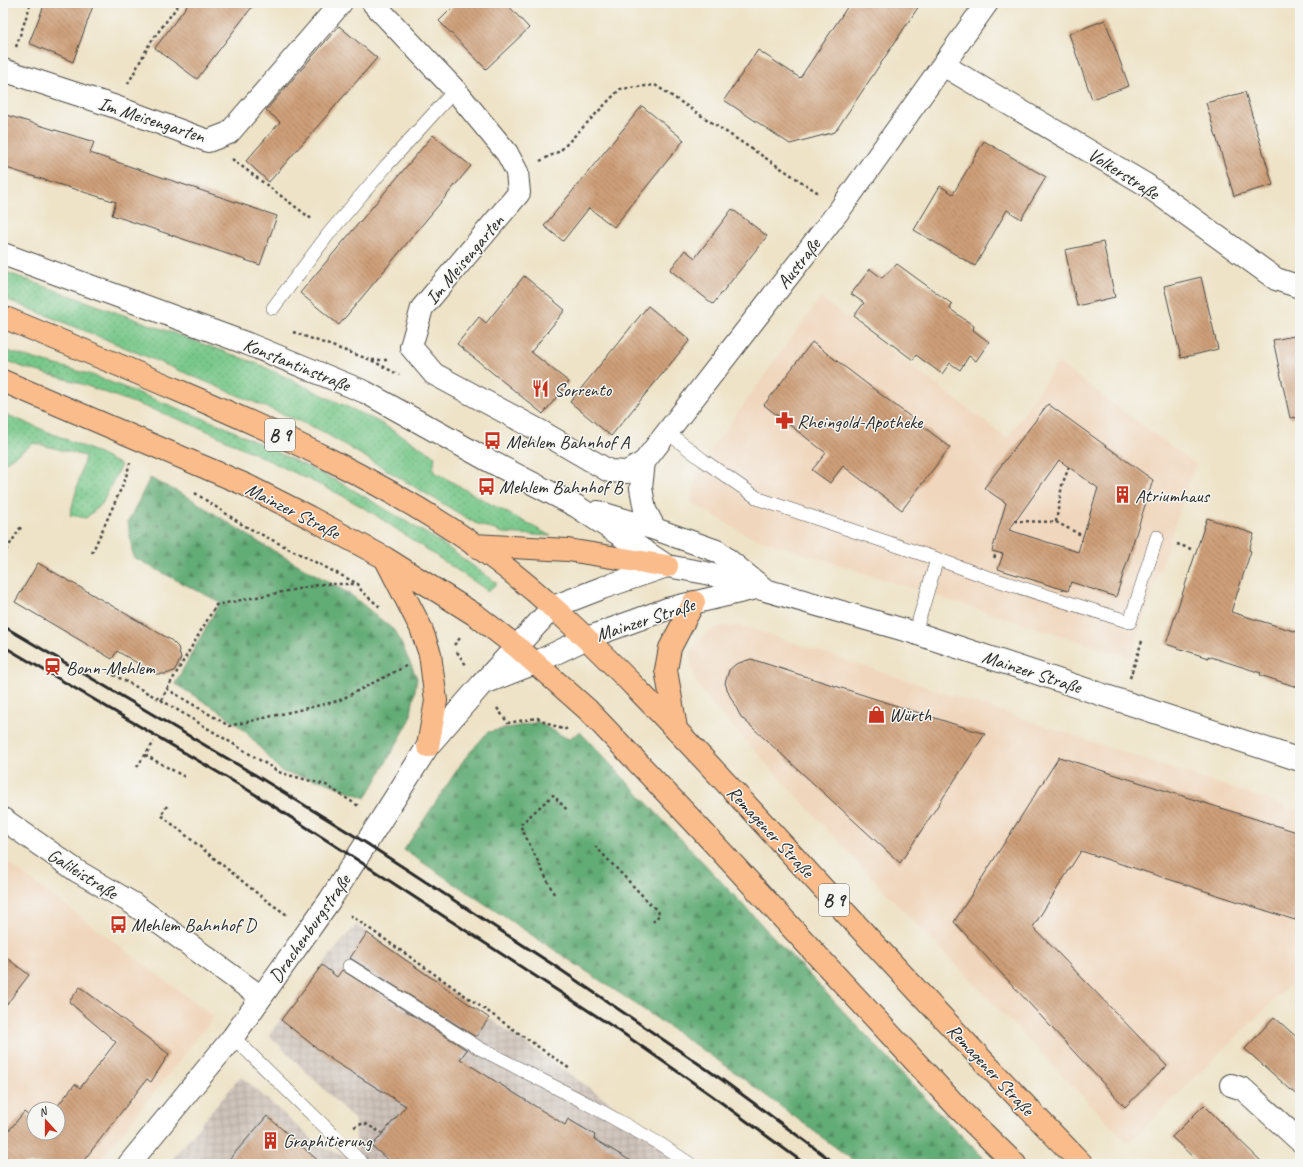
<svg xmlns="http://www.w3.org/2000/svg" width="1303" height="1167" viewBox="0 0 1303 1167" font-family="Caveat,sans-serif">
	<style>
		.built { fill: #f0d6bc; fill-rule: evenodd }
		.industrial { fill: url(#industrial-grid) }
		.grass { fill: url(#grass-dots); stroke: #527a5a }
		.forest { fill: url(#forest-firs); stroke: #466c50 }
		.building { fill: url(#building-back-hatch); fill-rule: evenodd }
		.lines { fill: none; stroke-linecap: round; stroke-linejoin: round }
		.service-casing { stroke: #484742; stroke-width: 14 }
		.minor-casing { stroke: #484742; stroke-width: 24 }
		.tertiary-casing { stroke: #484742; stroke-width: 24 }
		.primary-casing { stroke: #484742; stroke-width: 24 }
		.path { stroke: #484742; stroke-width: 2.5; stroke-dasharray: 3 3; stroke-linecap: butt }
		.service { stroke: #fff; stroke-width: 13 }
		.minor { stroke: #fff; stroke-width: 22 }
		.tertiary { stroke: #fff; stroke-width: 22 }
		.primary { stroke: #fabc8b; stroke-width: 22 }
		.rail { stroke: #2b2b2b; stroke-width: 3 }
		.labels { text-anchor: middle; stroke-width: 3; stroke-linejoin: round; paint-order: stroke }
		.shield { fill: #f6f6f2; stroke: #686867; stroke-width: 1 }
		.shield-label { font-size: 18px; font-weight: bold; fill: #2b2b2b }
		.street-label { font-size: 19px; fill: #2b2b2b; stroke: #f6f6f2 }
		.poi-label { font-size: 19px; fill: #2b2b2b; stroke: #f6f6f2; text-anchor: start }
	</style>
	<defs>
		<pattern id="industrial-grid" width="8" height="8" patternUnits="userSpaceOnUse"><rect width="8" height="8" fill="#cec2b9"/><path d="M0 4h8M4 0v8" fill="none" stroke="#b1a79f"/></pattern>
		<pattern id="grass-dots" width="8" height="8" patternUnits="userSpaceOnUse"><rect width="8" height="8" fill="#78c88a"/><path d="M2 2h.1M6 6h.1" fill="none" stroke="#63a371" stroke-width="1.8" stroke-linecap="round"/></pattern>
		<pattern id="forest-firs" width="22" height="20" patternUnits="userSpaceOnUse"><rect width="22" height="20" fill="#62ac76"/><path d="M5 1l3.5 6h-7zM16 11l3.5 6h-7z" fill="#518c61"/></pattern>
		<pattern id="building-back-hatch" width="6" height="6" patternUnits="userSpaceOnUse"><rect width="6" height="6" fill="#ce9f78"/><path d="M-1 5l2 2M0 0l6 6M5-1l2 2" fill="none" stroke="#a78263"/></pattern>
	</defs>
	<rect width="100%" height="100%" fill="#f6f6f2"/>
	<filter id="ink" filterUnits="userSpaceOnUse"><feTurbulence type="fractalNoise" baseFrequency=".025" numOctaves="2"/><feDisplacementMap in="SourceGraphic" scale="8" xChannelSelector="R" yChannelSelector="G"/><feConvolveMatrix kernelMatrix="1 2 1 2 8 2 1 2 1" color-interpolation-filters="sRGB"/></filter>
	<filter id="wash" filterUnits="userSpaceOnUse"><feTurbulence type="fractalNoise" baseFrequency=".012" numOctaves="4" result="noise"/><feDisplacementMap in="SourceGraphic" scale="16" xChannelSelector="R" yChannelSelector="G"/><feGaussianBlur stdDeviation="0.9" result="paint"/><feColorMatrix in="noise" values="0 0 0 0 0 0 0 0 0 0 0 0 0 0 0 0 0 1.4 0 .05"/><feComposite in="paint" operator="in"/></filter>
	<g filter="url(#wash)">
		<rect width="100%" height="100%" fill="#eee3c7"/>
		<path class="built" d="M820,298L1007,438L1058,363L1195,464L1131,657L926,593L747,535L691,502L699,467Z
			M730,626H739L752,629L1300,811V975L1128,1143L874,880L712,704L696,682L690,659L692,650L703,636L719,627Z
			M3,859L214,1017L97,1164H3ZM34,1109H58V1133H34Z"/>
		<path class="industrial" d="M356,925L698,1164H168L241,1076L321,1147L358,1160L355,1120L269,1035L322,965Z"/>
		<path class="grass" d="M3,271L258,364L377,421L435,456L433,471L485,501L551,536L503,533L475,523L320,430L100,337L3,298Z
			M3,350L92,375L223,426L345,485L437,540L497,583L488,591L371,512L341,495L291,471L203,429L165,414L73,381L25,368L3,359Z
			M3,413L89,449L121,465L102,504L86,518L70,515L85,456L34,443L3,464Z"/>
		<path class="forest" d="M150,478L190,498L260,543L350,594L396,632L417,678L410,720L366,798L325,782L282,772L245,731L224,714L175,684L220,602L182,583L133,557L128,522Z
			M538,722L568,739L580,732L945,1119L990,1164H858L729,1068L637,1005L404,850L465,758L488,732Z"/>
		<g id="blocks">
			<path class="building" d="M45,3H94L73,62L29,43Z
				M189,3H255L197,79L155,48Z
				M457,3H506L529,28L486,69L439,21Z
				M850,3H921L835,132L790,144L724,100L758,50L800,78Z
				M1105,20L1129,86L1092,99L1069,34Z
				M339,26L377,58L269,182L246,161L280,122L266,110Z
				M1245,92L1273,185L1234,196L1206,103Z
				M642,106L684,140L614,227L589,208L563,241L544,226Z
				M3,114L94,142L90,153L277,216L260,265L112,215L116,202L3,167Z
				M433,135L471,166L339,325L300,293Z
				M984,141L1046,177L1021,219L1007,210L975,266L914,230L940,186L953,194Z
				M732,209L767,236L713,304L670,270L685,250L695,258Z
				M1103,242L1115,297L1077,306L1065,250Z
				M897,264L952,304L950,309L974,326L973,330L989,342L976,361L969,356L960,370L950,363L942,374L916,355L913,360L854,316L864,303L851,294L870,269L882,278Z
				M524,276L565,310L531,352L569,382L543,414L457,344L479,317L486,323Z
				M1201,277L1218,349L1181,358L1164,286Z
				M648,306L690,340L611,436L570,402Z
				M1300,335V417L1290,418L1273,340Z
				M812,342L950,447L902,510L843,466L830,483L812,470L826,453L764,405Z
				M1048,404L1153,480L1116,597L1071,582L1068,591L998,569L1003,554L992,551L1006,503L984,488ZM1059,460L1098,488L1078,552L1009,530Z
				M1207,518L1254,534L1249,550L1251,551L1231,612L1300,633V688L1260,675L1261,673L1208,656V658L1166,644Z
				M38,563L171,640L178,647L181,658L178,664L174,671L166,674H156L117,651L112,659L15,602Z
				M751,659L985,734L900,863L741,717L729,694L725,683L729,670L736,664Z
				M1059,757L1300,833V904L1295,920L1081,851L1033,927L1167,1066L1125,1107L954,922Z
				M367,933L489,1018L476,1037L350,958Z
				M3,955L29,975L3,1009Z
				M322,965L337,977L342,970L467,1050L460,1059L565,1125L568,1119L595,1135L594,1139L636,1164H393L372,1146L406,1106L332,1060L281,1020Z
				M80,987L169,1054L151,1082L147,1079L81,1164H3V1138L24,1112L34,1120V1133H58V1109H55L75,1084L80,1088L116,1042L69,1002Z
				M1274,1017L1300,1040V1098L1245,1049Z
				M1204,1105L1225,1126L1264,1164H1200L1172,1137Z
				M267,1116L322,1164H225Z"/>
		</g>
	</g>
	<g filter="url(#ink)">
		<use href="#blocks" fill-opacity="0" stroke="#484742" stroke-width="1"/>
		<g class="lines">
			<defs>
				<path id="service" d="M273,308L330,232L387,165L455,90
					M667,432L703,460L759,499L937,559L915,633
					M937,559L987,577L1130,622L1157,537
					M349,966L479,1048L588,1104L660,1144L690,1164
					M233,1037L363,1164"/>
				<path id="minor" d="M373,3L455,90L507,153L517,172L519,193L422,308L411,347L434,374L542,432L609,471L627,472L644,462
					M943,65L1145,184L1276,279L1300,287
					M3,70L116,107L208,141L229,133L341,3
					M3,254L248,344L365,392L484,458L576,506L667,566
					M598,512L655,529L717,551L763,588
					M655,529L645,510L641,488L644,462L841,208L987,3
					M3,819L77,871L132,903L261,997
					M1231,1085L1243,1089L1300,1141"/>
				<path id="tertiary" d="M487,682L535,663L587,638L667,609L756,588
					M129,1164L233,1037L330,900L428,746L481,685L553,607L602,588L667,566L706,573L915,633L1300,760"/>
				<path id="primary" d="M3,317C64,342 124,367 184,393C285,436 384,482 475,545C535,587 586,637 637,689C676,729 714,770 752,811C861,930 970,1049 1082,1164
					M3,381L246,485L309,517L385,558L477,616L517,647L588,710L694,822L960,1110L1015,1164
					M474,545L568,550L667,566
					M385,558L421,628L430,654L436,701L428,746
					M676,728L666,670L670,648L694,602"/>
			</defs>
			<use href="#service" class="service-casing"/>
			<use href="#minor" class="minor-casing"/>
			<use href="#tertiary" class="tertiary-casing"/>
			<use href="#primary" class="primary-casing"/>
			<path class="path" d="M16,47L31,3
				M128,84L150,43L180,3
				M232,159L313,220
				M540,161L560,151L620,89L655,85L820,194
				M293,332L371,360L399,375
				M372,360H389
				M195,493L243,525L358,584L362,592L380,607
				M1014,521L1056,522L1062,485L1069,467
				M1056,522L1083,536
				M1177,544L1191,549
				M92,553L125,480L130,463
				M3,555L21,527
				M994,558L997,552
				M454,645L461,637
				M457,652L466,665
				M108,672L161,700L167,689L229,726L338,701L406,666
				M1130,678L1142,641
				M167,689L216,605L323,584H358
				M161,700L281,773L326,785L360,807
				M497,708L508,723L537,718L564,730L569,727
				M145,755L185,777
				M137,767L154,742
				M167,806L161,815L263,898L287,915
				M595,846L660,914L653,922
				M554,894L520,825L553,795L568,811
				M350,915L570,1069
				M354,1127L364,1123L382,1133"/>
			<use href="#service" class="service"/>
			<use href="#minor" class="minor"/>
			<use href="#tertiary" class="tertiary"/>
			<use href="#primary" class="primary"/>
			<path class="rail" d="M3,626L257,776L366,843L555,966L721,1079L836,1164
				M3,646L248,790L356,859L621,1032L711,1095L805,1164"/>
		</g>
	</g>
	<defs>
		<symbol id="restaurant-bare" viewBox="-9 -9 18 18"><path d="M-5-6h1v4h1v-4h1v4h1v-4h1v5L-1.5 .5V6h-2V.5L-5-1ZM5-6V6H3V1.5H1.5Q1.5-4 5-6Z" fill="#c8321e" stroke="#f6f6f2" stroke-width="2.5" paint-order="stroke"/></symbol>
		<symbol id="pharmacy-bare" viewBox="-9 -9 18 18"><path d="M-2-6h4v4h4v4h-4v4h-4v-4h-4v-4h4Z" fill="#c8321e" stroke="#f6f6f2" stroke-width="2.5" paint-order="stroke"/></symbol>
		<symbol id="bus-bare" viewBox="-9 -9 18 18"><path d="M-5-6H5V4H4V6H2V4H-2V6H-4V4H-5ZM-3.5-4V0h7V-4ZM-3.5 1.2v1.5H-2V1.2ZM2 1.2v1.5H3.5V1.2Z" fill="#c8321e" stroke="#f6f6f2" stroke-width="2.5" paint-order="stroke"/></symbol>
		<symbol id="building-bare" viewBox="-9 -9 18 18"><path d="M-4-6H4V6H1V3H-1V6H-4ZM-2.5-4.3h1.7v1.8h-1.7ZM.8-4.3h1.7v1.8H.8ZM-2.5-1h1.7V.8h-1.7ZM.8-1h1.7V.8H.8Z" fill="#c8321e" stroke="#f6f6f2" stroke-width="2.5" paint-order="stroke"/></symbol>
		<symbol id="station-bare" viewBox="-9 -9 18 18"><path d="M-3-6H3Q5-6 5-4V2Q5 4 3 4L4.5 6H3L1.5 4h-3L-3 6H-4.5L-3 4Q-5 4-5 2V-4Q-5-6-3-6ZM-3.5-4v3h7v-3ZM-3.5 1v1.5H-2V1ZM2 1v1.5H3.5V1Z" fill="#c8321e" stroke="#f6f6f2" stroke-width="2.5" paint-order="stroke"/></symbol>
		<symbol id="shop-bare" viewBox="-9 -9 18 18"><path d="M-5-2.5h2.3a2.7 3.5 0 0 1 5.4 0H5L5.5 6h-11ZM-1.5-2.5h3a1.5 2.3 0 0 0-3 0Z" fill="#c8321e" stroke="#f6f6f2" stroke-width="2.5" paint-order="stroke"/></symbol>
	</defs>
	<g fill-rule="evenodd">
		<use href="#restaurant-bare" x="528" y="376" width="25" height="25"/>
		<use href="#pharmacy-bare" x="772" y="408" width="25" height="25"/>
		<use href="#bus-bare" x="480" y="428" width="25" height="25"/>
		<use href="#bus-bare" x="474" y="474" width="25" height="25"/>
		<use href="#building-bare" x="1110" y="482" width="25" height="25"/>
		<use href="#station-bare" x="40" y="654" width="25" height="25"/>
		<use href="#shop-bare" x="864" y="702" width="25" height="25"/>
		<use href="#bus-bare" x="106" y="912" width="25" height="25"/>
		<use href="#building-bare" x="258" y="1128" width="25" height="25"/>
	</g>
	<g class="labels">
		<g class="shield">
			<rect x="265" y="419" width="30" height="32" rx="3"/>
			<rect x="819" y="884" width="30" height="32" rx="3"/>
		</g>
		<g class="shield-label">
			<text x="280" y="441">B 9</text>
			<text x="834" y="906">B 9</text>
		</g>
		<g class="street-label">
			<text transform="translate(152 119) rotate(18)" y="7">Im Meisengarten</text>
			<text transform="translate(1124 173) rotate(32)" y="7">Volkerstraße</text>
			<text transform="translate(464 259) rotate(-50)" y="7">Im Meisengarten</text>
			<text transform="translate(798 263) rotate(-52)" y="7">Austraße</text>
			<text transform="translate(297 364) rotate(22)" y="7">Konstantinstraße</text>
			<text transform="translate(293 510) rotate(27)" y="7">Mainzer Straße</text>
			<text transform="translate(645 619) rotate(-18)" y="7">Mainzer Straße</text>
			<text transform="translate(1032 671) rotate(18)" y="7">Mainzer Straße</text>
			<text transform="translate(771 831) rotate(47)" y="7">Remagener Straße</text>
			<text transform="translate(83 873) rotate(32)" y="7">Galileistraße</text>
			<text transform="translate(309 928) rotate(-55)" y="7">Drachenburgstraße</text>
			<text transform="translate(991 1069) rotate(47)" y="7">Remagener Straße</text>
		</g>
		<g class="poi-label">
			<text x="554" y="396">Sorrento</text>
			<text x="797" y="428">Rheingold-Apotheke</text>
			<text x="506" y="448">Mehlem Bahnhof A</text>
			<text x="499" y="493">Mehlem Bahnhof B</text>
			<text x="1135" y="502">Atriumhaus</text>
			<text x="66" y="674">Bonn-Mehlem</text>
			<text x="889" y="721">Würth</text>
			<text x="131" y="931">Mehlem Bahnhof D</text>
			<text x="283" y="1147">Graphitierung</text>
		</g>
	</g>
	<rect width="1303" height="1167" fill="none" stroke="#f6f6f2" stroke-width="16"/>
	<g transform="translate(46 1121) rotate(339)"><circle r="19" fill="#f6f6f2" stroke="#a5a5a2"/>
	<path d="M0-3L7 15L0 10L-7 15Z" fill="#c8321e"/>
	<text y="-6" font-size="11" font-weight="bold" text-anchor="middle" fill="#2b2b2b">N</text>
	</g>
</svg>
